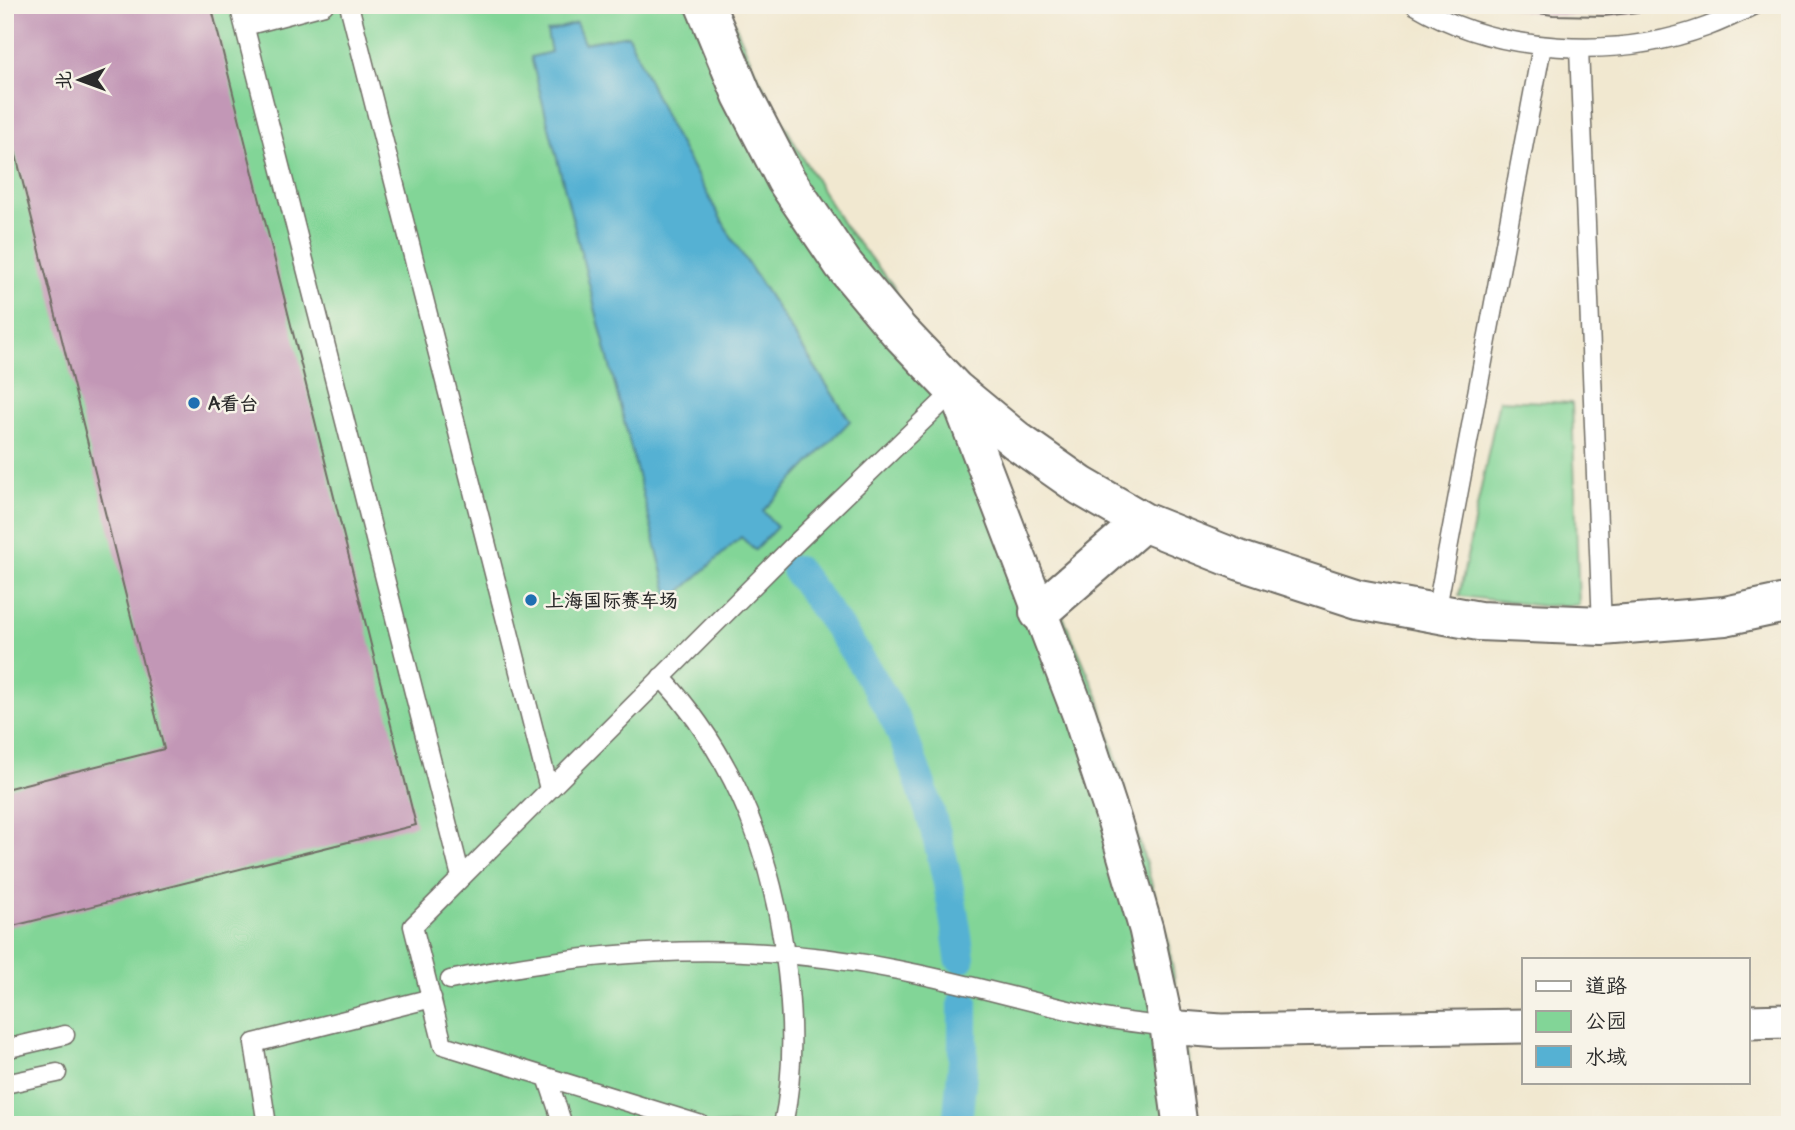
<svg xmlns="http://www.w3.org/2000/svg" width="1795" height="1130" viewBox="0 0 1795 1130" font-family="'Architects Daughter','LXGW WenKai TC',sans-serif">
	<style>
		.green { fill: #82d597; stroke: #568061; stroke-width: 2 }
		.water { fill: #55b1d3; stroke: #406e7f; stroke-width: 2 }
		.lines { fill: none; stroke-linecap: round; stroke-linejoin: round }
		.canal { stroke: #55b1d3; stroke-width: 30 }
		.building { fill: #c297b6 }
		.service-casing { stroke: #706d65; stroke-width: 21 }
		.minor-casing { stroke: #706d65; stroke-width: 37 }
		.tertiary-casing { stroke: #706d65; stroke-width: 42 }
		.service { stroke: #fff; stroke-width: 18 }
		.minor { stroke: #fff; stroke-width: 33 }
		.tertiary { stroke: #fff; stroke-width: 38 }
		.poi-dot { fill: #1f6fb2; stroke: #f7f3e8; stroke-width: 2.5 }
		.labels { text-anchor: middle; stroke-width: 5; stroke-linejoin: round; paint-order: stroke }
		.poi-label { font-size: 19px; font-weight: bold; fill: #2b2b2b; stroke: #f7f3e8; text-anchor: start }
	</style>
	<rect width="100%" height="100%" fill="#f7f3e8"/>
	<filter id="ink" filterUnits="userSpaceOnUse"><feTurbulence type="fractalNoise" baseFrequency=".0143" numOctaves="2"/><feDisplacementMap in="SourceGraphic" scale="14" xChannelSelector="R" yChannelSelector="G"/><feConvolveMatrix kernelMatrix="1 2 1 2 8 2 1 2 1" color-interpolation-filters="sRGB"/></filter>
	<filter id="wash" filterUnits="userSpaceOnUse"><feTurbulence type="fractalNoise" baseFrequency=".00686" numOctaves="4" result="noise"/><feDisplacementMap in="SourceGraphic" scale="28" xChannelSelector="R" yChannelSelector="G"/><feGaussianBlur stdDeviation="1.57" result="paint"/><feColorMatrix in="noise" values="0 0 0 0 0 0 0 0 0 0 0 0 0 0 0 0 0 1.4 0 .05"/><feComposite in="paint" operator="in"/></filter>
	<g filter="url(#wash)">
		<rect width="100%" height="100%" fill="#f1e8d0"/>
		<path class="green" d="M5,5H727L754,69L804,160L844,226L892,284L1014,505L1098,696L1168,941L1199,1125H5Z
			M1499,400L1572,403L1579,605L1542,606L1459,596Z"/>
		<path class="water" d="M576,23L584,43L628,35L668,123L731,237L850,421L763,511L777,527L755,550L741,537L670,601L531,57L551,52L547,32Z"/>
		<g class="lines">
			<path class="canal" d="M796,570C833,618 868,667 896,721C903,735 908,751 914,766C938,828 952,892 960,958
				M957,1125L963,1062V1002"/>
		</g>
		<g id="blocks">
			<path class="building" d="M5,5H211L416,825L5,928V789L164,749L5,111Z
				M1503,5H1663V6L1645,11L1604,16L1553,15L1517,10Z"/>
		</g>
	</g>
	<g filter="url(#ink)">
		<use href="#blocks" fill-opacity="0" stroke="#706d65" stroke-width="2"/>
		<g class="lines">
			<defs>
				<path id="service" d="M239,5L461,877
					M349,5L549,789
					M1415,5C1498,54 1616,60 1706,27C1722,21 1739,13 1755,5
					M245,26L324,5
					M1579,48L1602,626
					M1436,613L1542,46
					M661,677C738,760 774,860 787,971C793,1022 794,1075 783,1125
					M450,980C597,948 749,940 898,970C967,983 1035,1004 1104,1018C1125,1022 1147,1024 1167,1027
					M5,1049L65,1035
					M547,1077L563,1125
					M5,1084L57,1073
					M267,1125L254,1043L432,998
					M702,1125L443,1045L413,926L797,542L955,390"/>
				<path id="minor" d="M955,390L1079,714L1115,823L1146,929L1167,1027L1180,1125
					M1748,1022L1790,1021
					M1167,1027L1221,1031L1524,1026"/>
				<path id="tertiary" d="M705,5L742,95L786,180L843,264L898,330L955,390L1017,441L1081,486L1143,522L1241,561L1358,599L1479,621L1602,626L1725,616L1790,602
					M1039,612L1143,522"/>
			</defs>
			<use href="#service" class="service-casing"/>
			<use href="#minor" class="minor-casing"/>
			<use href="#tertiary" class="tertiary-casing"/>
			<use href="#service" class="service"/>
			<use href="#minor" class="minor"/>
			<use href="#tertiary" class="tertiary"/>
		</g>
	</g>
	<g class="poi-dot">
		<circle cx="194" cy="403" r="7"/>
		<circle cx="531" cy="600" r="7"/>
	</g>
	<g class="labels">
		<g class="poi-label">
			<text x="208" y="410">A看台</text>
			<text x="545" y="607">上海国际赛车场</text>
		</g>
	</g>
	<rect width="1795" height="1130" fill="none" stroke="#f7f3e8" stroke-width="28"/>
	<rect x="1522" y="958" width="228" height="126" fill="#f7f3e8" stroke="#a5a39c" stroke-width="2"/>
	<rect x="1536" y="981" width="35" height="10" fill="#ffffff" stroke="#a5a39c" stroke-width="2"/>
	<text x="1585" y="993" font-size="21" fill="#2b2b2b">道路</text>
	<rect x="1536" y="1011" width="35" height="21" fill="#82d597" stroke="#a5a39c" stroke-width="2"/>
	<text x="1585" y="1028" font-size="21" fill="#2b2b2b">公园</text>
	<rect x="1536" y="1046" width="35" height="21" fill="#55b1d3" stroke="#a5a39c" stroke-width="2"/>
	<text x="1585" y="1064" font-size="21" fill="#2b2b2b">水域</text>
	<g transform="translate(80 80) rotate(269)" stroke="#f7f3e8" stroke-width="5" paint-order="stroke">
	<path d="M0-5L12 26L0 18L-12 26Z" fill="#2b2b2b"/>
	<text y="-10" font-size="19" font-weight="bold" text-anchor="middle" fill="#2b2b2b">北</text>
	</g>
</svg>
